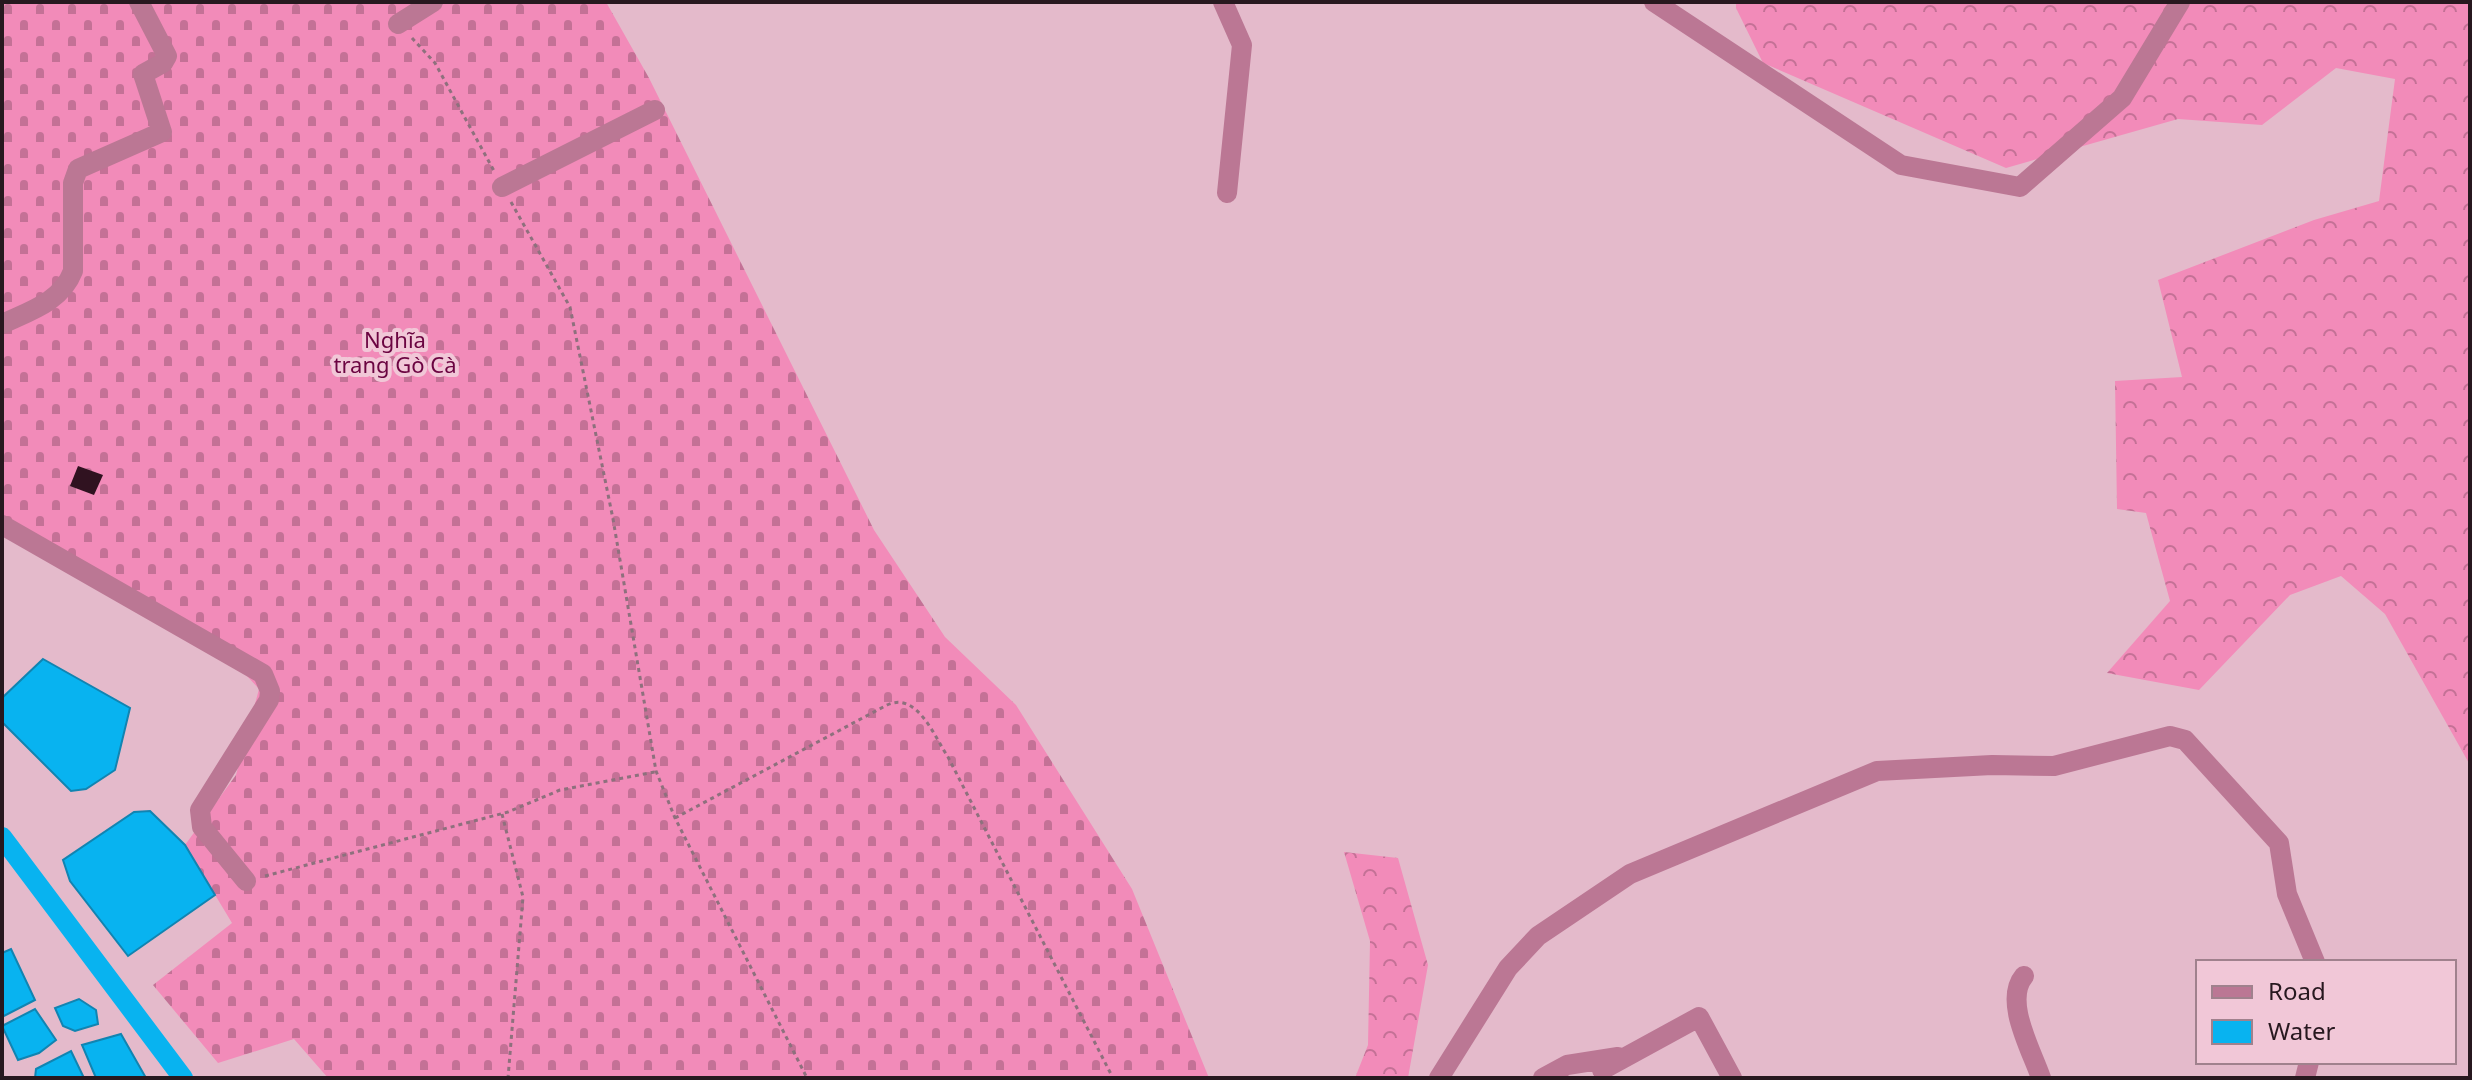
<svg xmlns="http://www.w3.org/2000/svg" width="2472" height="1080" viewBox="0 0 2472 1080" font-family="'Noto Sans',sans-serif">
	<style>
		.forest { fill: url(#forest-crowns) }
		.cemetery { fill: url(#cemetery-stones) }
		.water { fill: #08b3f0; stroke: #1184b1; stroke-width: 2 }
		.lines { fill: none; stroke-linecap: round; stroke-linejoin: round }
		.canal { stroke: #08b3f0; stroke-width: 20 }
		.building { fill: #301220 }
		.path { stroke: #8e707d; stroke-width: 3; stroke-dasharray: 4 4; stroke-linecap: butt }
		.minor { stroke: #bb7794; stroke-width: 20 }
		.labels { text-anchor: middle; stroke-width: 8; stroke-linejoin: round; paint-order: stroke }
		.park-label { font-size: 22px; fill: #6b0441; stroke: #f1c7d7 }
	</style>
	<defs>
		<pattern id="forest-crowns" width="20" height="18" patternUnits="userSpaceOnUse" patternTransform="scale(2)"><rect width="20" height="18" fill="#f28bb9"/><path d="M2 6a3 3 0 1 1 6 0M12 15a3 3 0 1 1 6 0" fill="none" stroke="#c47196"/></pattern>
		<pattern id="cemetery-stones" width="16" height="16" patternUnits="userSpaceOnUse" patternTransform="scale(2)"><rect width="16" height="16" fill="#f28bb9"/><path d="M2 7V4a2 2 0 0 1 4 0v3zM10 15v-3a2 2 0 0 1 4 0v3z" fill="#c47196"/></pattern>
	</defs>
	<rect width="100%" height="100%" fill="#e4bacb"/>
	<path class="forest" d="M1736,2H2470V765L2385,614L2341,576L2290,595L2199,690L2107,673L2170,601L2146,513L2117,509L2115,381L2182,377L2158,280L2314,220L2379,201L2395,79L2336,68L2262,125L2178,119L2006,168L1763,63L1736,8Z
		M1344,852L1398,858L1428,965L1408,1078H1355L1368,1045L1370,941Z"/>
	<path class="cemetery" d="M2,2H606L649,78L874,530L945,637L1016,705L1132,889L1209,1078H328L294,1039L218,1063L153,985L232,923L185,845L236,775L259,689L236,664L2,530Z"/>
	<path class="water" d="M43,659L130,708L115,770L86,789L71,791L2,722V698Z
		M150,811L185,845L215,895L128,956L70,881L63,860L134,812Z
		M11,949L35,1000L2,1017V953Z
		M79,999L96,1010L98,1024L75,1031L63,1026L55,1008Z
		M35,1009L56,1040L39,1053L18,1060L2,1026Z
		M121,1034L146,1078H96L82,1045Z
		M71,1051L84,1078H35L36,1069Z"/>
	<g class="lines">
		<path class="canal" d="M2,837L183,1078"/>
	</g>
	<path class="building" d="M78,466L103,475L94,495L70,486Z"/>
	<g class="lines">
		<path class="path" d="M412,38L435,63L494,171
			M511,202L570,307L613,519L656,771L675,818L807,1078
			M502,814L523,897L508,1078
			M675,818L887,705C917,691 934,736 948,757L1113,1078
			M265,876L508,812L560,790L655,772"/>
		<path class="minor" d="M1223,2L1242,45L1227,193
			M1654,2L1901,165L2020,187L2122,98L2180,2
			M398,24L433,2
			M502,187L655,110
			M2,324C30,311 61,302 73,271V183L78,169L162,132L143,74L163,63L167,56L139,2
			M2,525L263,674L270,691L269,700L200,810L202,827L246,881
			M2024,976C2003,1001 2032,1051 2041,1078
			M1602,1070L1699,1017L1732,1078
			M1439,1078L1508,968L1538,936L1630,874L1877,771L1992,765L2054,766L2170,736L2185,740L2279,843L2287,894L2315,962
			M1543,1078L1567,1065L1618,1057
			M2305,1078L2309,1062"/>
	</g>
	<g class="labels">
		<g class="park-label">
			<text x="395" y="348">Nghĩa<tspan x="395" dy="25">trang Gò Cà</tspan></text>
		</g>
	</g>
	<rect width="2472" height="1080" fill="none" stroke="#27181f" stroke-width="8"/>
	<rect x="2196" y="960" width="260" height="104" fill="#f1c7d7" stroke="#a0818d" stroke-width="2"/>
	<rect x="2212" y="986" width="40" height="12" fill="#bb7794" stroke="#a0818d" stroke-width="2"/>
	<text x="2268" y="1000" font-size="24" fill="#27181f">Road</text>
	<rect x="2212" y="1020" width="40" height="24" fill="#08b3f0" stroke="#a0818d" stroke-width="2"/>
	<text x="2268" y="1040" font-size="24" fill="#27181f">Water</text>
</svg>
